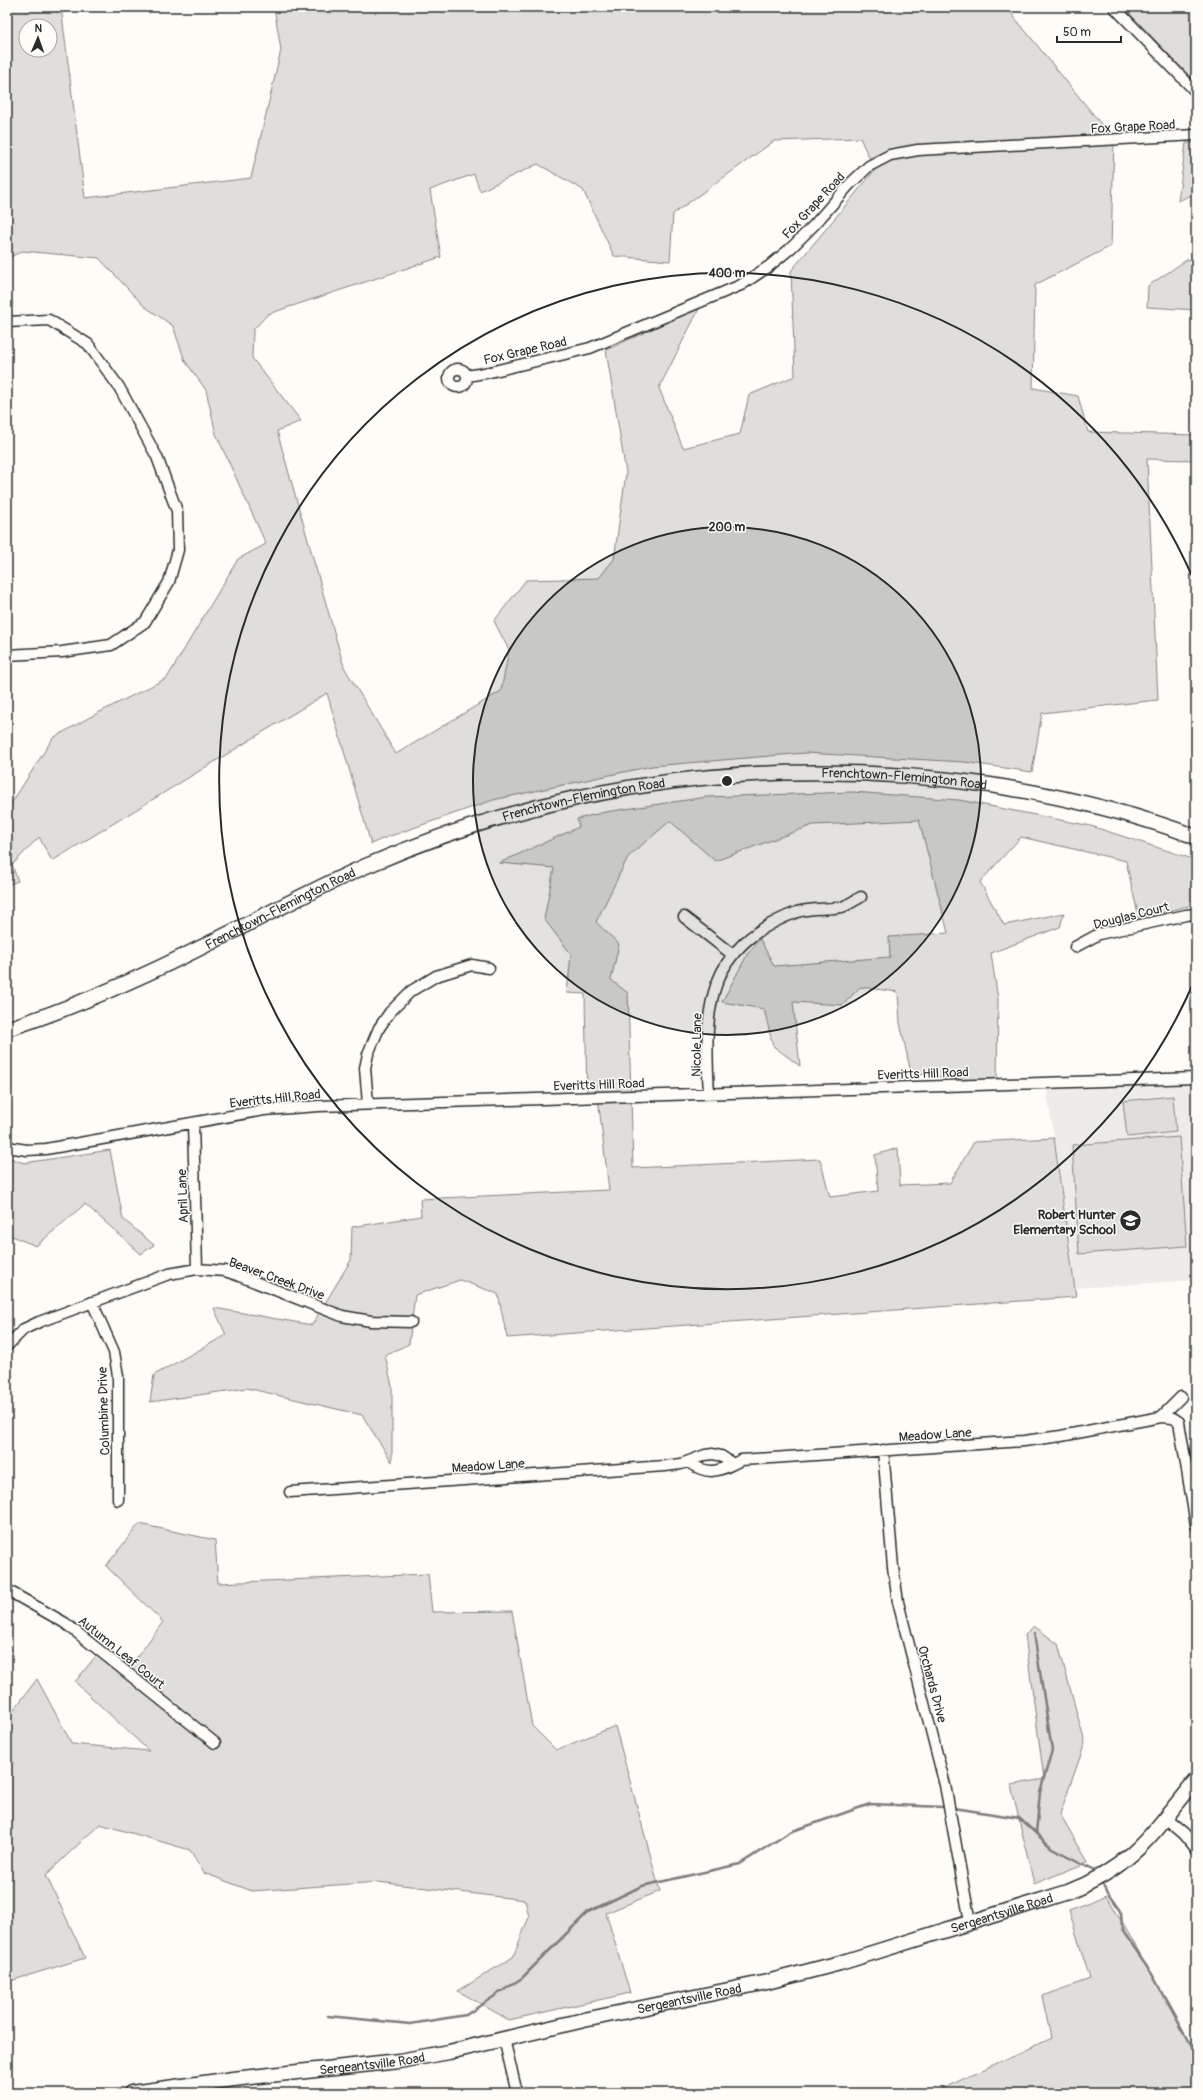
<svg xmlns="http://www.w3.org/2000/svg" width="1203" height="2100" viewBox="0 0 1203 2100" font-family="Pangolin,sans-serif">
	<style>
		.built { fill: #edece8 }
		.green { fill: #dfdeda; stroke: #858482; fill-rule: evenodd }
		.lines { fill: none; stroke-linecap: round; stroke-linejoin: round }
		.stream { stroke: #7e7d7b; stroke-width: 2.5 }
		.street-casing { stroke: #2b2b2b; stroke-width: 13 }
		.secondary-casing { stroke: #2b2b2b; stroke-width: 17 }
		.street { stroke: #fdfcf7; stroke-width: 10 }
		.secondary { stroke: #fdfcf7; stroke-width: 14 }
		.ring { fill: none; stroke: #2b2b2b; stroke-width: 2 }
		.labels { text-anchor: middle; stroke-width: 3; stroke-linejoin: round; paint-order: stroke }
		.street-label { font-size: 13px; fill: #2b2b2b; stroke: #fdfcf7 }
		.poi-label { font-size: 13px; font-weight: bold; fill: #2b2b2b; stroke: #fdfcf7; text-anchor: end }
		.centre { fill: #2b2b2b; stroke: #fdfcf7; stroke-width: 2 }
		.ring-label { font-size: 12px; text-anchor: middle; font-weight: bold; fill: #2b2b2b; stroke: #fdfcf7; stroke-width: 3; stroke-linejoin: round; paint-order: stroke }
	</style>
	<rect width="100%" height="100%" fill="#fdfcf7"/>
	<filter id="ink" filterUnits="userSpaceOnUse"><feTurbulence type="fractalNoise" baseFrequency=".025" numOctaves="2"/><feDisplacementMap in="SourceGraphic" scale="8" xChannelSelector="R" yChannelSelector="G"/><feConvolveMatrix kernelMatrix="1 2 1 2 8 2 1 2 1" color-interpolation-filters="sRGB"/></filter>
	<g filter="url(#ink)">
		<path class="built" d="M1196,1081V1280L1075,1288L1058,1162L1046,1086Z"/>
		<path class="green" d="M7,7H61L85,198L251,178L281,50L274,7H1006L1114,140L1111,246L1035,285L1033,388L1078,396L1088,432L1196,435V460L1147,459L1158,700L1042,713L1032,772L964,762L805,753L652,766L493,800L382,839L371,844L327,693L52,861L39,837L12,865L18,881L7,885V810L53,738L90,717L167,678L238,559L266,544L216,434L206,390L185,361L173,326L144,306L99,258L22,251L7,259ZM26,26H50V50H26ZM860,138L875,170L791,271L795,376L749,395L740,434L683,448L659,388L700,307L606,350L626,473L614,559L599,578L526,580L494,621L509,650L501,691L396,754L344,667L277,431L301,421L252,358L253,330L268,314L441,257L430,190L474,174L480,191L538,164L583,190L614,256L670,261L673,214L774,141Z
			M1124,7H1196V83L1133,17Z
			M1186,143H1196V193L1178,201Z
			M1188,259L1196,263V310L1147,307L1148,286Z
			M853,792L959,800L1091,826L1196,860V904L1139,919L1126,861L1021,837L980,882L1004,925L1064,913L1060,927L991,953L998,999L997,1084L911,1073L900,1023L898,992L860,987L843,1005L793,1002L800,1066L773,1046L764,1009L722,1002L748,953L760,939L774,966L890,957L889,937L948,933L919,820L813,825L715,861L670,821L628,857L596,922L619,944L611,980L628,993L633,1168L820,1159L830,1197L878,1191L875,1155L898,1148L900,1185L950,1183L974,1142L1054,1138L1076,1297L507,1338L498,1294L460,1280L415,1295L409,1344L385,1355L392,1386V1462L362,1415L247,1388L150,1402L154,1375L226,1335L214,1308L312,1325L351,1260L352,1227L421,1216L420,1199L609,1190L598,1098H587L585,994L567,993L571,954L544,919L554,868L499,863L579,827L577,819L605,812L707,797Z
			M1173,1096L1176,1132L1127,1137L1123,1101Z
			M1179,1137L1187,1246L1079,1254L1072,1145Z
			M110,1150L123,1219L154,1245L141,1254L85,1204L36,1246L7,1234V1157L24,1163Z
			M139,1524L215,1540L218,1583L428,1574L432,1612L512,1611L532,1726L556,1750L615,1726L660,1891L606,1913L630,1993L509,2020L458,1991L513,1957L529,1917L525,1900L378,1882L252,1891L204,1873L190,1850L100,1824L46,1875L85,1958L7,1982V1719L37,1679L72,1744L149,1751L75,1682L99,1652L125,1673L163,1622L106,1566Z
			M1034,1626L1058,1644L1085,1743L1060,1814L1088,1862L1034,1884L1011,1785L1044,1779L1025,1635Z
			M1107,1896L1196,2052V2093H933L1051,2038L1042,1996L1090,1979L1069,1911Z"/>
		<g class="lines">
			<path class="stream" d="M1034,1633L1052,1750L1040,1792L1036,1834
				M954,1808L1019,1818L1052,1848L1093,1869L1096,1874
				M1102,1884L1121,1911L1122,1930L1147,1966L1196,2055
				M328,2016L410,2024L466,2015L522,1978L588,1912L642,1886L740,1864L790,1832L870,1804L943,1807"/>
			<defs>
				<path id="street" d="M1114,7L1196,92
					M7,322L49,320L88,344L119,387L157,457L177,511L178,550L169,582L145,622L111,645L62,652L7,655
					M449 378a9 9 0 1 1 18 0a9 9 0 1 1-18 0Z
					M467,376L490,372L590,348L741,285L768,267L791,248L814,225L850,184L869,166L890,155L918,150L1196,135
					M684,917L733,955
					M1075,947L1099,934L1186,915L1196,914
					M709,1094C704,1008 705,947 797,912C812,907 827,910 842,907C848,905 855,900 861,897
					M368,1104L365,1068L368,1054L379,1028L390,1012L411,991L436,976L472,965L489,968
					M193,1123L197,1269
					M7,1147L27,1150L46,1149L264,1110L319,1106L1196,1078
					M92,1302L114,1352L118,1376V1500
					M7,1346L24,1329L39,1322L169,1274L197,1269L225,1271L237,1275L342,1316L371,1321L411,1322
					M1161,1417L1181,1397
					M883,1450L893,1567L898,1602L945,1785L970,1922
					M688,1462C710,1477 719,1471 741,1460L1024,1441L1061,1436L1161,1417L1173,1418L1179,1422L1196,1525
					M290,1492L665,1466L681,1464L705,1455L713,1454L721,1456L733,1464
					M7,1590L65,1623L215,1743
					M1165,1818L1184,1834L1196,1849
					M504,2039L517,2093"/>
				<g id="secondary">
					<path id="s1" d="M7,1029C79,1006 147,975 214,941C264,916 314,889 366,866C567,779 773,754 990,785C1060,796 1130,812 1196,837"/>
					<path id="s2" d="M131,2093L233,2079L399,2061L449,2052L584,2020L767,1982L840,1963L1068,1892C1133,1867 1154,1831 1196,1780"/>
				</g>
			</defs>
			<use href="#street" class="street-casing"/>
			<use href="#secondary" class="secondary-casing"/>
			<use href="#street" class="street"/>
			<use href="#secondary" class="secondary"/>
		</g>
	</g>
	<circle cx="727" cy="781" r="254" fill="#2b2b2b" fill-opacity=".12"/>
	<g class="ring">
		<circle cx="727" cy="781" r="254"/>
		<path d="M1195 979A508 508 0 1 1 1195 583"/>
	</g>
	<defs>
		<symbol id="school-disc" viewBox="-11 -11 22 22"><circle r="9.5" fill="#2b2b2b" stroke="#fdfcf7"/><path d="M0-5L7-2L0 1L-7-2ZM-4 1L0 2.5L4 1V4Q0 6-4 4Z" fill="#fff"/></symbol>
	</defs>
	<g fill-rule="evenodd">
		<use href="#school-disc" x="1118" y="1208" width="25" height="25"/>
	</g>
	<g class="labels">
		<g class="street-label">
			<text transform="translate(1133 126) rotate(-3)" y="5">Fox Grape Road</text>
			<text transform="translate(813 205) rotate(-47)" y="5">Fox Grape Road</text>
			<text transform="translate(525 350) rotate(-13)" y="5">Fox Grape Road</text>
			<text dy="5" stroke="none"><textPath href="#s1" startOffset="946">Frenchtown-Flemington Road</textPath></text>
			<text dy="5" stroke="none"><textPath href="#s1" startOffset="623">Frenchtown-Flemington Road</textPath></text>
			<text dy="5" stroke="none"><textPath href="#s1" startOffset="299">Frenchtown-Flemington Road</textPath></text>
			<text transform="translate(1131 915) rotate(-14)" y="5">Douglas Court</text>
			<text transform="translate(696 1045) rotate(-89)" y="5">Nicole Lane</text>
			<text transform="translate(923 1073) rotate(-2)" y="5">Everitts Hill Road</text>
			<text transform="translate(599 1084) rotate(-2)" y="5">Everitts Hill Road</text>
			<text transform="translate(275 1098) rotate(-6)" y="5">Everitts Hill Road</text>
			<text transform="translate(182 1196) rotate(-92)" y="5">April Lane</text>
			<text transform="translate(277 1278) rotate(20)" y="5">Beaver Creek Drive</text>
			<text transform="translate(103 1411) rotate(-92)" y="5">Columbine Drive</text>
			<text transform="translate(935 1434) rotate(-4)" y="5">Meadow Lane</text>
			<text transform="translate(488 1465) rotate(-4)" y="5">Meadow Lane</text>
			<text transform="translate(122 1652) rotate(39)" y="5">Autumn Leaf Court</text>
			<text transform="translate(933 1684) rotate(75)" y="5">Orchards Drive</text>
			<text dy="5" stroke="none"><textPath href="#s2" startOffset="891">Sergeantsville Road</textPath></text>
			<text dy="5" stroke="none"><textPath href="#s2" startOffset="567">Sergeantsville Road</textPath></text>
			<text dy="5" stroke="none"><textPath href="#s2" startOffset="243">Sergeantsville Road</textPath></text>
		</g>
		<g class="poi-label">
			<text x="1116" y="1219">Robert Hunter<tspan x="1116" dy="15">Elementary School</tspan></text>
		</g>
	</g>
	<circle cx="727" cy="781" r="6" class="centre"/>
	<g class="ring-label">
		<text x="727" y="277">400 m</text>
		<text x="727" y="531">200 m</text>
	</g>
	<rect width="1203" height="2100" fill="none" stroke="#fdfcf7" stroke-width="24"/>
	<rect x="12" y="12" width="1179" height="2076" fill="none" stroke="#2b2b2b" stroke-width="1.5" filter="url(#ink)"/>
	<g transform="translate(38 38) rotate(2)"><circle r="19" fill="#fdfcf7" stroke="#a9a8a5"/>
	<path d="M0-3L7 15L0 10L-7 15Z" fill="#2b2b2b"/>
	<text y="-6" font-size="11" font-weight="bold" text-anchor="middle" fill="#2b2b2b">N</text>
	</g>
	<path d="M1057 36v6h64v-6" fill="none" stroke="#2b2b2b" stroke-width="2"/>
	<text x="1063" y="36" font-size="12" fill="#2b2b2b" stroke="#fdfcf7" stroke-width="3" paint-order="stroke">50 m</text>
</svg>
